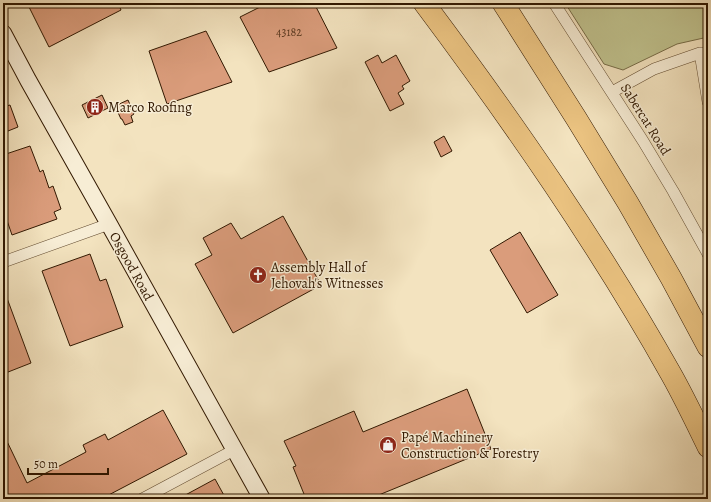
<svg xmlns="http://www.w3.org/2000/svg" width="711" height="502" viewBox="0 0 711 502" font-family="Alegreya,serif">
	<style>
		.green { fill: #c0c28e; stroke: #786d48 }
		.building { fill: #da9c7b; stroke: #311801 }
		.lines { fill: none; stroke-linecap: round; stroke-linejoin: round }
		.minor-casing { stroke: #624b30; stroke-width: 12 }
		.secondary-casing { stroke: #311801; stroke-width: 18 }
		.motorway-casing { stroke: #311801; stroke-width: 22 }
		.minor { stroke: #f7edd5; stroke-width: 11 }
		.secondary { stroke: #f7edd5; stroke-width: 16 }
		.motorway { stroke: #eac280; stroke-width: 21 }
		.labels { text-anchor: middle; stroke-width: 3; stroke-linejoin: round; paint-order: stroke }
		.number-label { font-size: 12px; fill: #5b3920 }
		.poi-label { font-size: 14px; fill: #311801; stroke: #f7edd5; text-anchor: start }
		.street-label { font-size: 14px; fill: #311801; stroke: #f7edd5 }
	</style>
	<rect width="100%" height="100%" fill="#f3e3bf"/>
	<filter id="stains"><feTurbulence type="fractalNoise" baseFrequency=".005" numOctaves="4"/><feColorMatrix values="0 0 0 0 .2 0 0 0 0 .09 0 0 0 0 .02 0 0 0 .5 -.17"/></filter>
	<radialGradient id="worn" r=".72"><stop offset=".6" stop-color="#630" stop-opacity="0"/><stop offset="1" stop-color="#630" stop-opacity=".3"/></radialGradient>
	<path class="green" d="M565,3H708V37L677,44L623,70L604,64Z"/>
	<path class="building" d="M27,3H118L121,10L49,47Z
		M268,3H314L337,48L269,72L240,17Z
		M206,31L232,82L167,104L149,51Z
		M378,55L382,63L396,55L410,81L402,86L404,89L398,93L404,104L390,111L365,62Z
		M102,95L108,108L88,118L82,105Z
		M128,100L134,114L131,116L133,122L125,125L122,119H121L115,106Z
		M10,105L18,127L3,133V107Z
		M444,136L452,151L441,157L434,142Z
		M30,146L40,172L43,170L49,188L53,186L61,209L54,212L57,219L12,235L3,209V155Z
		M283,216L321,285L233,333L195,264L212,255L203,238L231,223L241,239Z
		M520,232L558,295L527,313L490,250Z
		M90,254L100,281L106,279L123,327L70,346L42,271Z
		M3,290H4L31,363L3,374Z
		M467,389L491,449L369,499H306L293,467L296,466L284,441L354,411L363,432Z
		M163,410L187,454L101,499H3V433L27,483L86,452L83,445L105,434L108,440Z
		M215,479L226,499H178Z"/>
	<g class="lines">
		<defs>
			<path id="minor" d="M554,3L643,141L673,191L708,254
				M700,53L708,102
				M612,92L654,69L700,53H708
				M3,262L109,224
				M142,499L234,450"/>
			<path id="secondary" d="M3,33L28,80L109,224L262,499"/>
			<path id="motorway" d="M424,3C513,122 598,244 671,374C684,397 696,422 708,447
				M503,3L576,118L628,203L671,278L708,347"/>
		</defs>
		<use href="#minor" class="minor-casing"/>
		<use href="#secondary" class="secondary-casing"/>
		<use href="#motorway" class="motorway-casing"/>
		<use href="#minor" class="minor"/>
		<use href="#secondary" class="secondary"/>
		<use href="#motorway" class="motorway"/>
	</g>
	<defs>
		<symbol id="building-disc" viewBox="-11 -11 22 22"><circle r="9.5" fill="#8f2418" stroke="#f7edd5"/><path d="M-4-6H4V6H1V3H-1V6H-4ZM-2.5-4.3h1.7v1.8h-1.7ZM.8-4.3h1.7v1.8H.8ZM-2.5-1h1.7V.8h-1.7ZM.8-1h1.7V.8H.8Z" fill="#fff"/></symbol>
		<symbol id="church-disc" viewBox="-11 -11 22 22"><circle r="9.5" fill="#8f2418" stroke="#f7edd5"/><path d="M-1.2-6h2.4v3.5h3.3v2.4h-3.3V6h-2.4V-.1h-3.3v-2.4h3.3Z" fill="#fff"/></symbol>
		<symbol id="shop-disc" viewBox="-11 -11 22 22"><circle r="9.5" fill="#8f2418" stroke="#f7edd5"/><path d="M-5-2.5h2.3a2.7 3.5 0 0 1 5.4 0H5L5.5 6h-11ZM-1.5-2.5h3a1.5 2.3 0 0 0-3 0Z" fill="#fff"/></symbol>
	</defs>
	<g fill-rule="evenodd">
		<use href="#building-disc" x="85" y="97" width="20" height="20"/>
		<use href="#church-disc" x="248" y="265" width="20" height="20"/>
		<use href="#shop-disc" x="378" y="435" width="20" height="20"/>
	</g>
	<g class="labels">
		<g class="number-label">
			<text x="289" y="36">43182</text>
		</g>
		<g class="poi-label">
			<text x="108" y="112">Marco Roofing</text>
			<text x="271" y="272">Assembly Hall of<tspan x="271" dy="16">Jehovah's Witnesses</tspan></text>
			<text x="401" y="442">Papé Machinery<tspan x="401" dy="16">Construction &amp; Forestry</tspan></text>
		</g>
		<g class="street-label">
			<text transform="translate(646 119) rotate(58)" y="5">Sabercat Road</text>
			<text transform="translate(132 266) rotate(61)" y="5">Osgood Road</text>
		</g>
	</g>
	<rect width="711" height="502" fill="none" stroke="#f3e3bf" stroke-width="16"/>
	<rect x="4" y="4" width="703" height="494" fill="none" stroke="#311801" stroke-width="2"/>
	<rect x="8" y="8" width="695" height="486" fill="none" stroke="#311801"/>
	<path d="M28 468v6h80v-6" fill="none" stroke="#311801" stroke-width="2"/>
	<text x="34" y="468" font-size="12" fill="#311801" stroke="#f7edd5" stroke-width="3" paint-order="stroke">50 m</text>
	<rect width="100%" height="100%" filter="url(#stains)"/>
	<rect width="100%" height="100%" fill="url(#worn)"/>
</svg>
